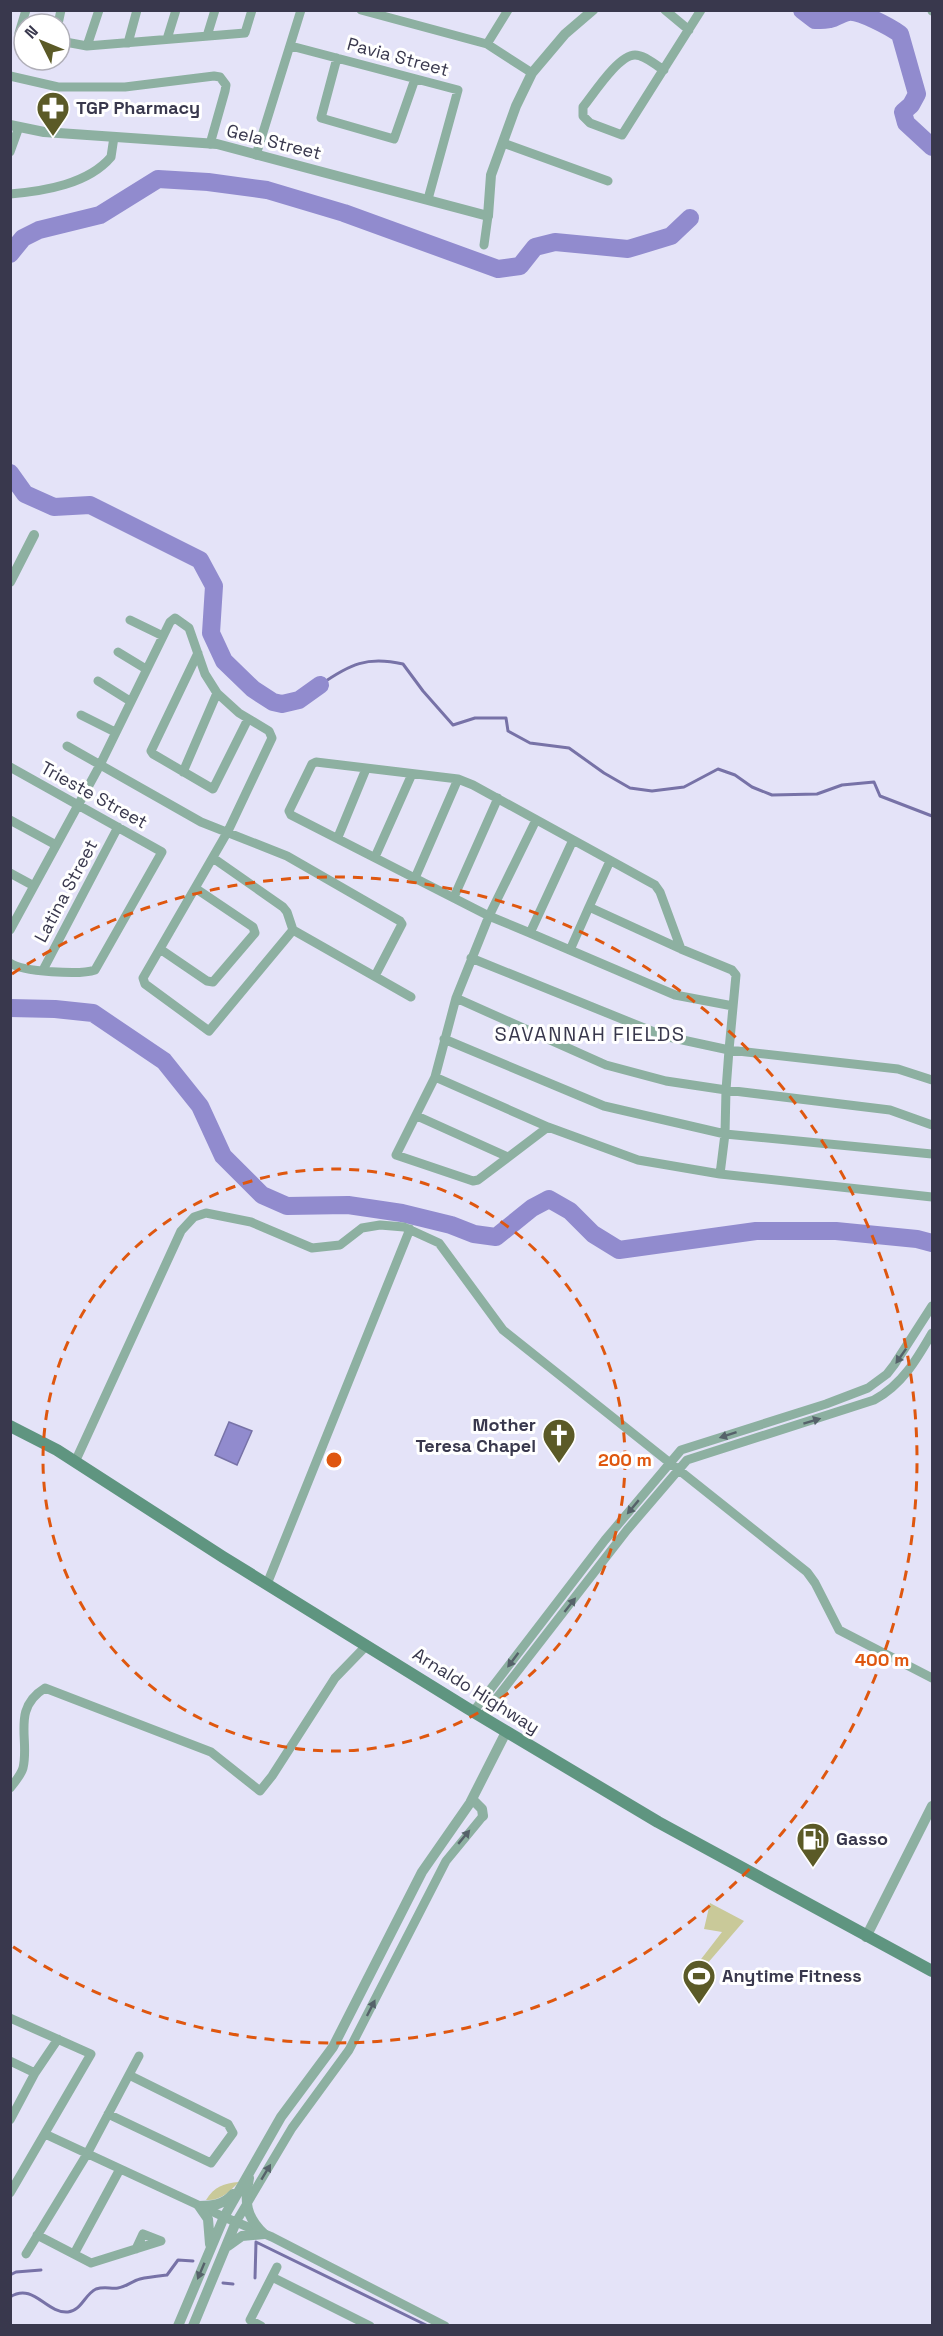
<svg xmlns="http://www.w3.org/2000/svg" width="943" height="2336" viewBox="0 0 943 2336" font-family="'Space Grotesk',sans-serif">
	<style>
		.green { fill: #c9c999 }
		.water { fill: #918bce; stroke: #7772a7; stroke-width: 1.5 }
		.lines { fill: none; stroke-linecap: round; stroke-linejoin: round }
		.stream { stroke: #7772a7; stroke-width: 3 }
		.river { stroke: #918bce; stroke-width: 18 }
		.minor { stroke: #8db0a1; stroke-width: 9 }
		.tertiary { stroke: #8db0a1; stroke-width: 10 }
		.secondary { stroke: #5f9580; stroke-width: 12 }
		.oneway { fill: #56626a }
		.ring { fill: none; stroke: #df570f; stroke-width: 3; stroke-dasharray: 10 8 }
		.labels { text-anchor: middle; stroke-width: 6; stroke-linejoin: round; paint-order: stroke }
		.street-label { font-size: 18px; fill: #39384d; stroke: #fff }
		.poi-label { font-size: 18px; font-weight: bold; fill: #39384d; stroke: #fff; text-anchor: start }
		.neighbourhood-label { font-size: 20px; letter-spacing: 1.5px; fill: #39384d; stroke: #fff }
		.centre { fill: #df570f; stroke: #fff; stroke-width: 3 }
		.ring-label { font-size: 18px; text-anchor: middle; font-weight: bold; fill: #df570f; stroke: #fff; stroke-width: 6; stroke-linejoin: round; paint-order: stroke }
	</style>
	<rect width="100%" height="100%" fill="#e4e3f8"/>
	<path class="green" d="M710,1903L744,1921L694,1979L688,1976L722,1932L704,1929Z
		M239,2182C229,2192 221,2201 206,2200C214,2187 224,2183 239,2182Z"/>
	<path class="water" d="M229,1422L252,1431L237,1465L215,1455Z"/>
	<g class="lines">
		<path class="stream" d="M320,685C350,664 367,656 403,664L423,691L453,725L475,718H506L508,731L530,743L569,748L604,773L630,788L652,791L684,787L718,769L735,775L752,787L772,795L817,794L842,785L874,782L880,796L932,816
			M10,2275L16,2272L41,2270
			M255,2278L256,2242L428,2326
			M223,2283L233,2284
			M10,2297C34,2282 46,2314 68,2312C81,2311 85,2294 96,2289C105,2286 110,2289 118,2288C126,2287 132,2281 140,2279C148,2277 158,2276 167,2275L178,2260L193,2261
			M497,2326H504"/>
		<path class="river" d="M802,10L815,20C820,20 826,20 830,19C836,18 842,13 848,12C859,10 890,27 900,34L917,94L911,105L903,112L906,123L932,147
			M10,254L23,238L39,230L100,215L158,179L208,182L267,190L344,213L498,269L520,266L535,247L555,242L628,249L671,236L690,218
			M10,473L25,494L54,507L90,505L200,560L214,586L211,633L224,661L253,689L273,702L282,704L299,700L320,685
			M10,1008L55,1009L93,1013L164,1061L200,1106L223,1156L262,1195L287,1206L348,1205L402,1213L451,1225L474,1234L496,1237L532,1208L549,1199L570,1211L593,1234L619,1250L756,1231H836L917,1239L932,1243"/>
		<path class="minor" d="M361,10L487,44L532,73
			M665,10L689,30
			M932,10V11
			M58,24L61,10
			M19,33L26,10
			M207,36L215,10
			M167,39L176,10
			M60,41L87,46L245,33L252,10
			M128,43L137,10
			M487,44L508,10
			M87,46L99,10
			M291,46L458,90L428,199
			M337,58L321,118L394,139L415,79
			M664,70C655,65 645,55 635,55C618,55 593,95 583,107V116L590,123L622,135L701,10
			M10,76L58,87H125L214,76L220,77L226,85L225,91L210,144
			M503,143L608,181
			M10,152L19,127
			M256,155L301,10
			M10,194C45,191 88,184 111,157L114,137
			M484,245L488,216
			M130,620L163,636
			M118,652L146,669
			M198,653L151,751L153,754L213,789L248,719
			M98,681L130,701
			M81,715L115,732
			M67,746L201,822L287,856L400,921L402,924L375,976
			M10,767L162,852L95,970C81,975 22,972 10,963
			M183,772L217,693
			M10,820L56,845
			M536,820L489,916L530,933L573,840
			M338,837L366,769
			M375,857L412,774
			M213,858L283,907L287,912L293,930L411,997
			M10,873L34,886
			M415,878L458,779
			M454,897L498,798
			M589,907L610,861
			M10,930L100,765L170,622L175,618L189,628L205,674L217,693L239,713L269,731L272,738L228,831L143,978L145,984L209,1031L293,930
			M530,933L675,995L733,1006
			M160,949L207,981L213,982L255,933L253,927L195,888
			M570,950L589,907L681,949
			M471,958L664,1036L729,1050L736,975L732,970L681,949L660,892L655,885L473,785L458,779L316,762L312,764L289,811L291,815L489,916L456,998L435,1077L396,1155L473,1181L478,1180L548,1127L638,1160L720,1174L932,1197
			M43,970L118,827
			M456,998L606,1065L666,1081L726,1090L725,1134L720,1174
			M444,1039L604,1106L725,1134L932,1154
			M435,1077L548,1127
			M932,1080L898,1069L729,1050L726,1090L890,1110L932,1125
			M417,1116L508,1157
			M75,1462L181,1231L194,1217L206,1213L251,1222L312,1248L340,1245L362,1228L380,1225L404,1227L439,1243L503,1330L807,1572L815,1583L839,1630L932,1678
			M267,1584L410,1229
			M473,1712L605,1540L681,1450L826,1404L868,1388L887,1374L894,1365L932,1306
			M482,1717L627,1530L687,1460L874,1400C902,1385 917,1359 932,1333
			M10,1788C15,1782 21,1775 23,1768C30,1739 11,1709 45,1688L211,1752L260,1791L272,1776L335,1678L367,1645
			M10,2018L91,2054L10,2193
			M10,2061L35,2073
			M108,2114L211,2163L233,2133L228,2124L129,2075
			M10,2120L35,2073L58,2039
			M45,2134L224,2217L272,2237L445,2326
			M236,2222L292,2128L349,2050L446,1861L483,1816
			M37,2235L91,2263L161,2241L143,2234L136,2249
			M26,2254L87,2154L139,2056
			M74,2254L120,2169
			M272,2277L370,2326
			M261,2326L250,2320L277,2267"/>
		<path class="tertiary" d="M10,125L44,132L217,144L488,216L491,175L516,106L532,73L565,34L593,10
			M10,582L34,535
			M472,1799L482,1809L483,1816
			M866,1937L932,1806
			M249,2178C244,2202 246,2217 264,2234
			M199,2206C213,2206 223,2205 233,2194
			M199,2206L208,2219L210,2244
			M228,2246L242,2236L264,2234
			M178,2326L224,2217L281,2117L333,2047L422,1872L470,1803L506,1732
			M193,2326L236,2222"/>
		<path class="secondary" d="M10,1426L57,1450L223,1557L467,1708L658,1822L932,1971"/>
	</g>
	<defs><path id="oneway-solid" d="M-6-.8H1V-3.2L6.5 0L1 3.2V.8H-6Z" transform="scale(1.5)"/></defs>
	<g class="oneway">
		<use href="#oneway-solid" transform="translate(901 1356) rotate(125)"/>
		<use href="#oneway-solid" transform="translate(812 1421) rotate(-17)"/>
		<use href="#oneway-solid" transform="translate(728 1435) rotate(162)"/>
		<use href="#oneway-solid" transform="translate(633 1507) rotate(130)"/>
		<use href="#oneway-solid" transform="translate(570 1605) rotate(-52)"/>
		<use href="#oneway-solid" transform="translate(513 1660) rotate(127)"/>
		<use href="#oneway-solid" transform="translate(464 1837) rotate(-50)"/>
		<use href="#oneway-solid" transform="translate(371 2008) rotate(-63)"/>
		<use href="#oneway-solid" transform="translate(266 2172) rotate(-59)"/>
		<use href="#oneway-solid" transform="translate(201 2271) rotate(113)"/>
	</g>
	<g class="ring">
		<circle cx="334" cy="1460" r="291"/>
		<path d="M12 974A583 583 0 1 1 12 1946"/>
	</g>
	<defs>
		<symbol id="pharmacy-pin" viewBox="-11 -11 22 30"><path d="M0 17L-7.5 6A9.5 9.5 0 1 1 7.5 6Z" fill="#5b5a27" stroke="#fff"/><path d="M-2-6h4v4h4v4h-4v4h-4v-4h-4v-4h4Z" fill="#fff"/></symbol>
		<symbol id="church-pin" viewBox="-11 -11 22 30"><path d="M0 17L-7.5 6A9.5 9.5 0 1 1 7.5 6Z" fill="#5b5a27" stroke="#fff"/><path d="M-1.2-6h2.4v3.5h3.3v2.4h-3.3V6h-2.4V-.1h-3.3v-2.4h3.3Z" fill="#fff"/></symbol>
		<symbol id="fuel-pin" viewBox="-11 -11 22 30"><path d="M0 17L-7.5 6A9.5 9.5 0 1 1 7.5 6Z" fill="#5b5a27" stroke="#fff"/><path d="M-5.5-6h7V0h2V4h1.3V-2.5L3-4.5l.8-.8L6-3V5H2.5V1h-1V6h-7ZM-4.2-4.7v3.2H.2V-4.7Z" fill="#fff"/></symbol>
		<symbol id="stadium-pin" viewBox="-11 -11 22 30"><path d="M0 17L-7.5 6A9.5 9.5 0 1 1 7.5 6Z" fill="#5b5a27" stroke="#fff"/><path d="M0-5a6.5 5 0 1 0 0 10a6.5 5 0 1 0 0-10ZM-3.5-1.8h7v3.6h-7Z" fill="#fff"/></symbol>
	</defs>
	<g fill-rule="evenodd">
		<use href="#pharmacy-pin" x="34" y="89" width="38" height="52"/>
		<use href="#church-pin" x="540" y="1416" width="38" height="52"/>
		<use href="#fuel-pin" x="794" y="1820" width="38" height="52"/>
		<use href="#stadium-pin" x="680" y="1957" width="38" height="52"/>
	</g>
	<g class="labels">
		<g class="street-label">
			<text transform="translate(398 57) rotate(15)" y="6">Pavia Street</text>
			<text transform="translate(274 142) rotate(14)" y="6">Gela Street</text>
			<text transform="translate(94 795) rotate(29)" y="6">Trieste Street</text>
			<text transform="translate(66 891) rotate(-62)" y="6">Latina Street</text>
			<text transform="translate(476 1691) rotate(32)" y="6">Arnaldo Highway</text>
		</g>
		<g class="poi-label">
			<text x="76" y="114">TGP Pharmacy</text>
			<text x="536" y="1431" text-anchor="end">Mother<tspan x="536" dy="21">Teresa Chapel</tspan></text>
			<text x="836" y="1845">Gasso</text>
			<text x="722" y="1982">Anytime Fitness</text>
		</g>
		<g class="neighbourhood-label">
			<text x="590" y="1041">SAVANNAH FIELDS</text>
		</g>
	</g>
	<circle cx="334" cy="1460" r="9" class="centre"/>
	<g class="ring-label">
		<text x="625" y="1466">200 m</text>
		<text x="882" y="1666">400 m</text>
	</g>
	<rect width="943" height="2336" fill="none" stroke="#39384d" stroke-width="24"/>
	<g transform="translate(42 42) rotate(313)"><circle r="28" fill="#ffffff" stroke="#b0afb8" stroke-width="1.5"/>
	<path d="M0-4.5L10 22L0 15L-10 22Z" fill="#5b5a27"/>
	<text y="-9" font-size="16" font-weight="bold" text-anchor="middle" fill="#39384d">N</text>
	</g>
</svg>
